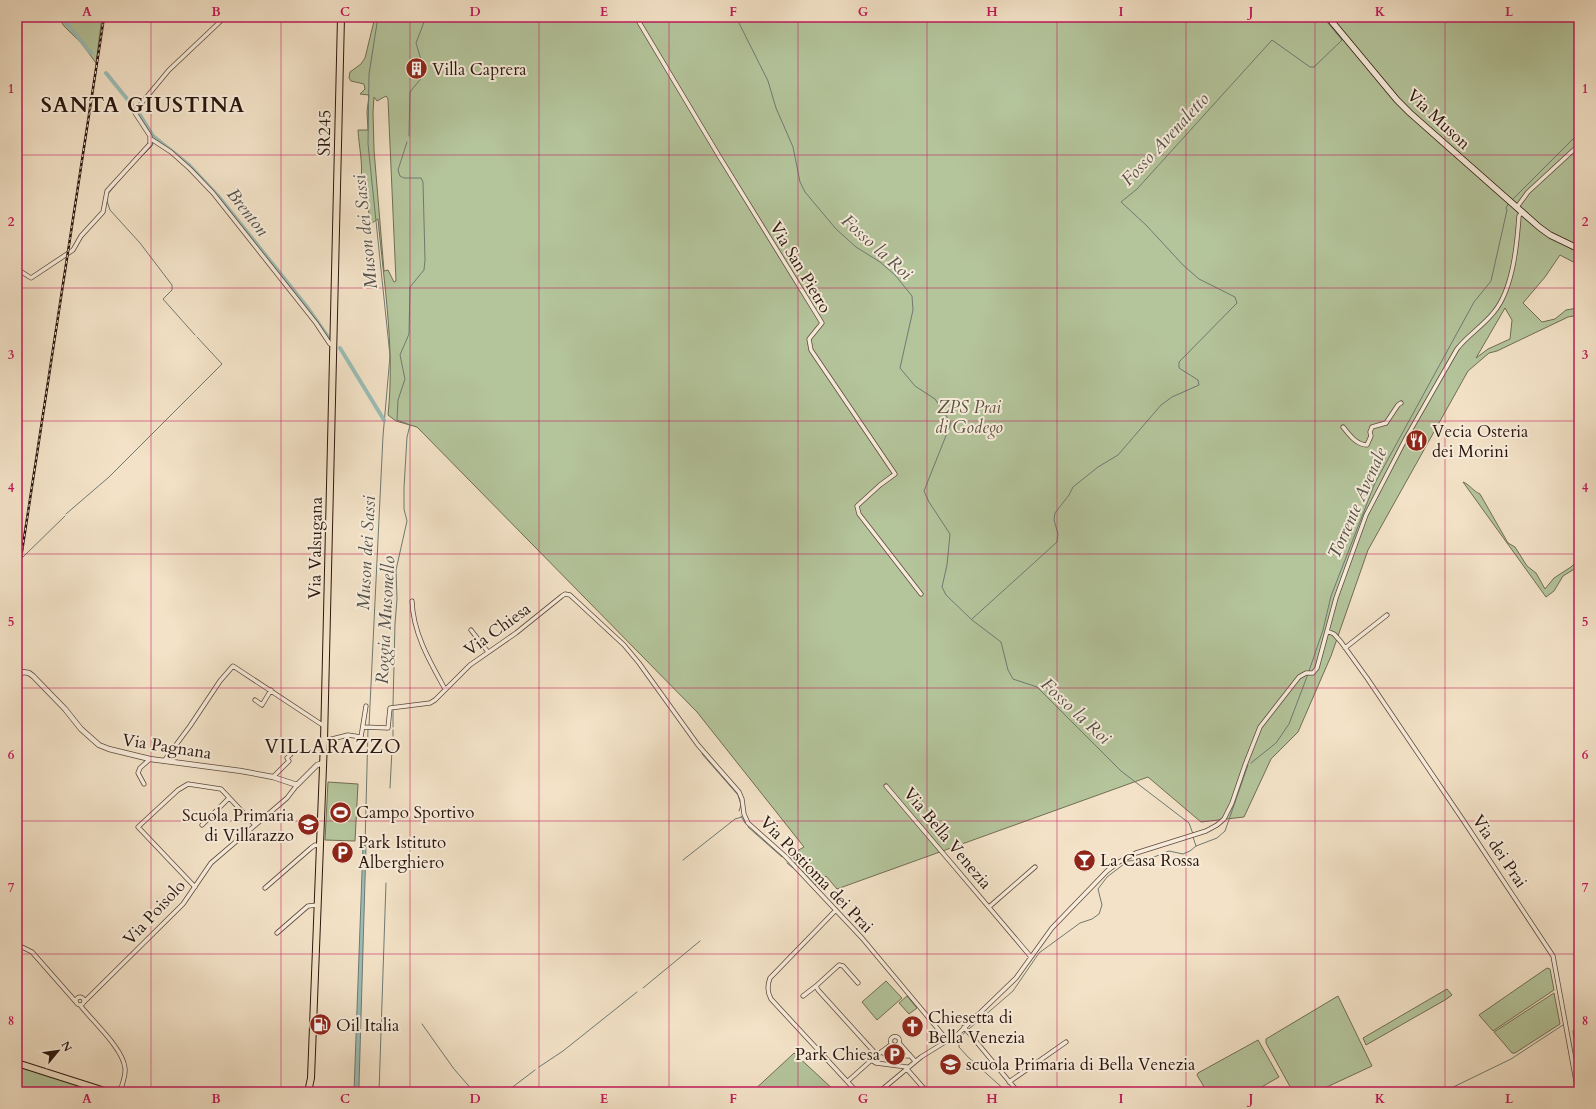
<svg xmlns="http://www.w3.org/2000/svg" width="1596" height="1109" viewBox="0 0 1596 1109" font-family="Cardo,serif">
	<style>
		.green { fill: #b4c49b; stroke: #706d54; fill-rule: evenodd }
		.water { fill: #9bbdb6; stroke: #6e7a72 }
		.lines { fill: none; stroke-linecap: round; stroke-linejoin: round }
		.stream { stroke: #6e7a72; stroke-width: 1 }
		.canal { stroke: #9bbdb6; stroke-width: 4 }
		.minor-casing { stroke: #5d493c; stroke-width: 5 }
		.tertiary-casing { stroke: #5d493c; stroke-width: 6 }
		.secondary-casing { stroke: #2b160d; stroke-width: 7 }
		.primary-casing { stroke: #2b160d; stroke-width: 8 }
		.minor { stroke: #f7ecdb; stroke-width: 3.5 }
		.tertiary { stroke: #f7ecdb; stroke-width: 4.5 }
		.secondary { stroke: #f7ecdb; stroke-width: 5.5 }
		.primary { stroke: #f3e2c7; stroke-width: 6 }
		.rail-casing { stroke: #2b160d; stroke-width: 2.5 }
		.rail { stroke: #f7ecdb; stroke-width: 1; stroke-dasharray: 3; stroke-linecap: butt }
		.grid { fill: none; stroke: #c2185b; stroke-width: 1; stroke-opacity: 0.55 }
		.labels { text-anchor: middle; stroke-width: 4; stroke-linejoin: round; paint-order: stroke }
		.poi-label { font-size: 17px; fill: #2b160d; stroke: #f7ecdb; text-anchor: start }
		.street-label { font-size: 17px; fill: #2b160d; stroke: #f7ecdb }
		.park-label { font-size: 17px; font-style: italic; fill: #5b533f; stroke: #f7ecdb }
		.water-label { font-size: 18px; font-style: italic; fill: #525048; stroke: #f7ecdb }
		.quarter-label { font-size: 19px; letter-spacing: 1px; fill: #2b160d; stroke: #f7ecdb }
		.district-label { font-size: 21px; font-weight: bold; letter-spacing: 1px; fill: #2b160d; stroke: #f7ecdb }
		.neatline { fill: none; stroke: #c2185b; stroke-width: 1.5 }
		.grid-label { font-size: 13px; text-anchor: middle; font-weight: bold; fill: #c2185b }
	</style>
	<rect width="100%" height="100%" fill="#f3e2c7"/>
	<filter id="stains"><feTurbulence type="fractalNoise" baseFrequency=".005" numOctaves="4"/><feColorMatrix values="0 0 0 0 .2 0 0 0 0 .09 0 0 0 0 .02 0 0 0 .5 -.17"/></filter>
	<radialGradient id="worn" r=".72"><stop offset=".6" stop-color="#630" stop-opacity="0"/><stop offset="1" stop-color="#630" stop-opacity=".3"/></radialGradient>
	<path class="green" d="M58,17H70L72,19L74,17H102L96,63L82,44L64,26Z
		M375,17H1579V265L1560,255L1545,277L1523,303L1542,322L1555,319L1566,310L1572,309L1579,306V315L1568,317L1497,351L1489,353L1468,371L1368,550L1331,656L1298,732L1271,759L1244,817L1201,822L1148,777L837,889L826,876L815,885L792,861L790,855L804,847L697,712L417,427L396,421L388,415C395,350 384,284 378,219L369,225L367,218L369,215L365,180L361,179C363,163 359,147 358,130H368L367,112L369,95L360,94L365,89L364,84L351,81L349,78L350,72L361,64L365,58ZM386,96L388,99L396,281L394,282L388,270L384,271L374,150L373,112L374,97L377,101ZM1505,308L1512,320L1510,339L1488,349L1476,358Z
		M1463,482C1469,484 1473,491 1480,494L1508,543L1515,547L1527,566L1536,573L1545,589L1554,578L1571,567L1579,559V566L1563,576L1554,591L1546,597Z
		M328,782L358,784L355,841L325,840Z
		M1547,968L1550,969L1554,990L1493,1031L1479,1015Z
		M886,981L902,998L877,1020L862,1002Z
		M1447,989L1452,995L1445,1000L1366,1045L1363,1038Z
		M1554,993L1560,1024L1515,1053H1512L1494,1032Z
		M907,996L917,1008L909,1014L899,1003Z
		M1338,996L1372,1066L1316,1092H1293L1266,1043V1039Z
		M1579,1024V1072L1573,1031Z
		M1258,1040L1279,1077L1253,1092H1207L1197,1075L1198,1073Z
		M794,1053L836,1092H752L792,1055Z
		M17,1066L99,1092H17Z"/>
	<path class="water" d="M363,845L366,846L359,1085V1092H354Z"/>
	<g class="lines">
		<path class="stream" d="M736,17L768,81L776,108L793,147L800,182L805,192L836,229L856,247L880,262L895,275L912,296L913,310L900,368L915,386L935,399L951,423L924,491L929,502L950,534L947,565L942,587L946,595L972,620L1001,642L1008,670L1013,679L1037,687L1121,771L1189,823L1193,834
			M409,136L410,92L423,76L424,70L416,43L426,17
			M130,168L152,146L153,142
			M108,194L121,178
			M1512,200L1579,133
			M107,201L110,210L140,243L172,285V290L163,299L195,335
			M66,514L109,477L222,364L197,337
			M23,557L65,516
			M17,563L18,562
			M972,619L1057,542L1058,534L1054,520L1055,513L1069,495L1073,487L1098,467L1118,455L1161,405L1172,397L1199,385L1198,380L1179,368V362L1237,303L1235,297L1199,279L1183,265L1146,225L1121,202L1137,189L1272,40L1310,67H1314L1342,40L1323,17
			M1309,671L1323,630L1331,596L1375,483L1474,302L1491,281L1507,210L1506,208L1508,204
			M393,705L395,624L397,599L396,570L407,521L404,509V488L407,437L410,425L397,420L398,400L405,379L400,355L409,334L410,287L424,270L425,260L423,182L421,178H404L400,176L398,170L407,142
			M369,726L383,436L390,356L368,144L369,74L378,17
			M393,727V710
			M393,736V730
			M702,754L738,795L741,805L739,811
			M1251,763L1276,743L1289,724L1308,674
			M390,788L392,750
			M741,816L745,823
			M748,827L782,857
			M1193,837L1196,846
			M365,846L368,729
			M683,860L735,819L742,817
			M787,863L793,868
			M643,988L700,941
			M422,1024L454,1069L474,1092
			M969,1029L1013,991L1039,953L1080,923L1092,919L1099,914L1102,905L1098,889L1107,877L1128,861L1149,859L1169,851L1183,854L1190,851L1196,846L1217,838L1225,831L1248,765
			M966,1031L959,1039V1047L968,1057L1007,1092
			M539,1067L563,1051L637,992
			M379,1092L386,883
			M506,1092L535,1070
			M1443,1092L1511,1059L1563,1025"/>
		<path class="canal" d="M61,17L91,53
			M106,73L132,105
			M138,112L153,136L189,165L219,197L307,307L328,337
			M340,348L384,420"/>
		<defs>
			<path id="minor" d="M636,17L719,156L822,323L809,339L811,350L895,474L880,485L857,506L859,514L921,594
				M151,139L171,152L190,169L213,193L316,323L330,344L333,345
				M1517,207L1528,192L1579,145
				M17,269L31,278L73,250L81,236L103,212L107,191L150,144V136L135,113V111L169,70L225,17
				M1343,427C1349,434 1356,445 1367,445L1371,436L1370,432L1372,427L1386,423L1398,405L1401,403
				M412,601C413,633 430,662 445,689
				M471,630L488,652
				M1327,631L1334,634L1341,642L1367,678L1463,820L1553,956L1578,1092
				M1345,648L1387,615
				M255,700L262,705L271,690
				M364,727L388,728L390,708L430,703L435,700L470,665L516,633L562,596L565,594L570,595L624,645L639,663L698,745L739,792L742,799L744,814L748,823L785,856L862,938L948,1041
				M324,741L348,735L361,737L366,706
				M164,761L190,726L220,681L233,666L324,726
				M273,777L289,761L287,758L292,753
				M144,784L138,773L140,768L150,759
				M886,786L1031,957
				M202,825L229,798
				M195,887L138,827L178,790L188,784L221,789L254,824
				M265,888L311,848L315,845L320,846
				M989,907L1035,867
				M836,910L770,978C767,986 767,992 771,999L857,1092
				M277,933L308,906L318,905
				M17,948L22,947L32,952L76,1002
				M858,983L843,966L839,965L816,986L818,990L877,1055
				M803,996L816,986
				M76 1001a4 4 0 1 1 8 0a4 4 0 1 1-8 0Z
				M84,1002L183,904L211,863L287,798L297,785
				M80,1005C92,1021 123,1048 125,1068C126,1076 122,1084 120,1092
				M964,1027L1018,1092
				M890.5 1041a4.5 4.5 0 1 1 9 0a4.5 4.5 0 1 1-9 0Z
				M899,1043L915,1061
				M881,1052L887,1055L908,1056L910,1055
				M871,1060L876,1063L907,1067
				M906,1068L927,1092
				M848,1081L877,1055L892,1044
				M1009,1082L1066,1042
				M879,1092L921,1057L958,1034L1016,978L1052,928L1107,871L1119,862L1136,853L1206,831L1217,825L1224,819L1232,803L1245,765L1260,727L1299,677L1306,673H1313L1317,668L1336,598L1366,515L1406,438L1457,349C1468,335 1483,326 1494,312C1513,289 1517,245 1519,216L1522,212"/>
			<path id="tertiary" d="M17,677L23,672L29,673L33,676L65,709L81,729L99,745L109,749L150,759L241,771L273,777L297,785L317,765L323,763"/>
			<path id="secondary" d="M1328,17L1397,100L1410,113L1539,227L1550,235L1579,249"/>
			<path id="primary" d="M17,1063L108,1092
				M308,1092L311,1078L324,741L341,17"/>
		</defs>
		<use href="#minor" class="minor-casing"/>
		<use href="#tertiary" class="tertiary-casing"/>
		<use href="#secondary" class="secondary-casing"/>
		<use href="#primary" class="primary-casing"/>
		<use href="#minor" class="minor"/>
		<use href="#tertiary" class="tertiary"/>
		<use href="#secondary" class="secondary"/>
		<use href="#primary" class="primary"/>
		<defs>
			<path id="rail" d="M17,584L104,17"/>
		</defs>
		<use href="#rail" class="rail-casing"/>
		<use href="#rail" class="rail"/>
	</g>
	<path class="grid" d="M151,17V1092M281,17V1092M410,17V1092M539,17V1092M669,17V1092M798,17V1092M927,17V1092M1057,17V1092M1186,17V1092M1315,17V1092M1445,17V1092M17,155H1579M17,288H1579M17,421H1579M17,554H1579M17,688H1579M17,821H1579M17,954H1579"/>
	<defs>
		<symbol id="building-disc" viewBox="-11 -11 22 22"><circle r="9.5" fill="#8f2418" stroke="#f7ecdb"/><path d="M-4-6H4V6H1V3H-1V6H-4ZM-2.5-4.3h1.7v1.8h-1.7ZM.8-4.3h1.7v1.8H.8ZM-2.5-1h1.7V.8h-1.7ZM.8-1h1.7V.8H.8Z" fill="#fff"/></symbol>
		<symbol id="restaurant-disc" viewBox="-11 -11 22 22"><circle r="9.5" fill="#8f2418" stroke="#f7ecdb"/><path d="M-5-6h1v4h1v-4h1v4h1v-4h1v5L-1.5 .5V6h-2V.5L-5-1ZM5-6V6H3V1.5H1.5Q1.5-4 5-6Z" fill="#fff"/></symbol>
		<symbol id="stadium-disc" viewBox="-11 -11 22 22"><circle r="9.5" fill="#8f2418" stroke="#f7ecdb"/><path d="M0-5a6.5 5 0 1 0 0 10a6.5 5 0 1 0 0-10ZM-3.5-1.8h7v3.6h-7Z" fill="#fff"/></symbol>
		<symbol id="school-disc" viewBox="-11 -11 22 22"><circle r="9.5" fill="#8f2418" stroke="#f7ecdb"/><path d="M0-5L7-2L0 1L-7-2ZM-4 1L0 2.5L4 1V4Q0 6-4 4Z" fill="#fff"/></symbol>
		<symbol id="parking-disc" viewBox="-11 -11 22 22"><circle r="9.5" fill="#8f2418" stroke="#f7ecdb"/><path d="M-3.5-5.5H1a3.5 3.5 0 0 1 0 7H-1V5.5H-3.5ZM-1-3.4V-.6H.8a1.4 1.4 0 0 0 0-2.8Z" fill="#fff"/></symbol>
		<symbol id="bar-disc" viewBox="-11 -11 22 22"><circle r="9.5" fill="#8f2418" stroke="#f7ecdb"/><path d="M-6-5H6L.8 .8V4.5H3.5V6h-7V4.5H-.8V.8Z" fill="#fff"/></symbol>
		<symbol id="fuel-disc" viewBox="-11 -11 22 22"><circle r="9.5" fill="#8f2418" stroke="#f7ecdb"/><path d="M-5.5-6h7V0h2V4h1.3V-2.5L3-4.5l.8-.8L6-3V5H2.5V1h-1V6h-7ZM-4.2-4.7v3.2H.2V-4.7Z" fill="#fff"/></symbol>
		<symbol id="church-disc" viewBox="-11 -11 22 22"><circle r="9.5" fill="#8f2418" stroke="#f7ecdb"/><path d="M-1.2-6h2.4v3.5h3.3v2.4h-3.3V6h-2.4V-.1h-3.3v-2.4h3.3Z" fill="#fff"/></symbol>
	</defs>
	<g fill-rule="evenodd">
		<use href="#building-disc" x="404" y="56" width="25" height="25"/>
		<use href="#restaurant-disc" x="1404" y="428" width="25" height="25"/>
		<use href="#stadium-disc" x="328" y="800" width="25" height="25"/>
		<use href="#school-disc" x="296" y="812" width="25" height="25"/>
		<use href="#parking-disc" x="330" y="840" width="25" height="25"/>
		<use href="#bar-disc" x="1072" y="848" width="25" height="25"/>
		<use href="#fuel-disc" x="308" y="1012" width="25" height="25"/>
		<use href="#church-disc" x="900" y="1014" width="25" height="25"/>
		<use href="#parking-disc" x="882" y="1042" width="25" height="25"/>
		<use href="#school-disc" x="938" y="1052" width="25" height="25"/>
	</g>
	<g class="labels">
		<g class="poi-label">
			<text x="432" y="75">Villa Caprera</text>
			<text x="1432" y="437">Vecia Osteria<tspan x="1432" dy="20">dei Morini</tspan></text>
			<text x="356" y="818">Campo Sportivo</text>
			<text x="294" y="821" text-anchor="end">Scuola Primaria<tspan x="294" dy="20">di Villarazzo</tspan></text>
			<text x="358" y="848">Park Istituto<tspan x="358" dy="20">Alberghiero</tspan></text>
			<text x="1100" y="866">La Casa Rossa</text>
			<text x="928" y="1023">Chiesetta di<tspan x="928" dy="20">Bella Venezia</tspan></text>
			<text x="336" y="1031">Oil Italia</text>
			<text x="880" y="1060" text-anchor="end">Park Chiesa</text>
			<text x="966" y="1070">scuola Primaria di Bella Venezia</text>
		</g>
		<g class="street-label">
			<text transform="translate(1439 119) rotate(43)" y="6">Via Muson</text>
			<text transform="translate(324 133) rotate(-89)" y="6">SR245</text>
			<text transform="translate(801 267) rotate(59)" y="6">Via San Pietro</text>
			<text transform="translate(315 548) rotate(-89)" y="6">Via Valsugana</text>
			<text transform="translate(497 629) rotate(-36)" y="6">Via Chiesa</text>
			<text transform="translate(167 746) rotate(9)" y="6">Via Pagnana</text>
			<text transform="translate(948 838) rotate(50)" y="6">Via Bella Venezia</text>
			<text transform="translate(1500 851) rotate(56)" y="6">Via dei Prai</text>
			<text transform="translate(817 874) rotate(46)" y="6">Via Postioma dei Prai</text>
			<text transform="translate(154 912) rotate(-47)" y="6">Via Poisolo</text>
		</g>
		<g class="park-label">
			<text x="969" y="413">ZPS Prai<tspan x="969" dy="20">di Godego</tspan></text>
		</g>
		<g class="water-label">
			<text transform="translate(1165 139) rotate(-47)" y="6">Fosso Avenaletto</text>
			<text transform="translate(248 212) rotate(52)" y="6">Brenton</text>
			<text transform="translate(365 232) rotate(-96)" y="6">Muson dei Sassi</text>
			<text transform="translate(877 247) rotate(42)" y="6">Fosso la Roi</text>
			<text transform="translate(1357 503) rotate(-66)" y="6">Torrente Avenale</text>
			<text transform="translate(366 553) rotate(-87)" y="6">Muson dei Sassi</text>
			<text transform="translate(385 620) rotate(-87)" y="6">Roggia Musonello</text>
			<text transform="translate(1076 711) rotate(43)" y="6">Fosso la Roi</text>
		</g>
		<g class="quarter-label">
			<text x="333" y="753">VILLARAZZO</text>
		</g>
		<g class="district-label">
			<text x="143" y="112">SANTA GIUSTINA</text>
		</g>
	</g>
	<rect width="1596" height="1109" fill="none" stroke="#f3e2c7" stroke-width="44"/>
	<g transform="translate(58 1051) rotate(61)" stroke="#f7ecdb" stroke-width="3" paint-order="stroke">
	<path d="M0-3L7 15L0 10L-7 15Z" fill="#2b160d"/>
	<text y="-6" font-size="11" font-weight="bold" text-anchor="middle" fill="#2b160d">N</text>
	</g>
	<rect x="22" y="22" width="1552" height="1065" class="neatline"/>
	<g class="grid-label">
		<text x="87" y="16">A</text>
		<text x="216" y="16">B</text>
		<text x="345" y="16">C</text>
		<text x="475" y="16">D</text>
		<text x="604" y="16">E</text>
		<text x="733" y="16">F</text>
		<text x="863" y="16">G</text>
		<text x="992" y="16">H</text>
		<text x="1121" y="16">I</text>
		<text x="1251" y="16">J</text>
		<text x="1380" y="16">K</text>
		<text x="1509" y="16">L</text>
		<text x="11" y="93">1</text>
		<text x="1585" y="93">1</text>
		<text x="11" y="226">2</text>
		<text x="1585" y="226">2</text>
		<text x="11" y="359">3</text>
		<text x="1585" y="359">3</text>
		<text x="11" y="492">4</text>
		<text x="1585" y="492">4</text>
		<text x="11" y="626">5</text>
		<text x="1585" y="626">5</text>
		<text x="11" y="759">6</text>
		<text x="1585" y="759">6</text>
		<text x="11" y="892">7</text>
		<text x="1585" y="892">7</text>
		<text x="11" y="1025">8</text>
		<text x="1585" y="1025">8</text>
		<text x="87" y="1103">A</text>
		<text x="216" y="1103">B</text>
		<text x="345" y="1103">C</text>
		<text x="475" y="1103">D</text>
		<text x="604" y="1103">E</text>
		<text x="733" y="1103">F</text>
		<text x="863" y="1103">G</text>
		<text x="992" y="1103">H</text>
		<text x="1121" y="1103">I</text>
		<text x="1251" y="1103">J</text>
		<text x="1380" y="1103">K</text>
		<text x="1509" y="1103">L</text>
	</g>
	<rect width="100%" height="100%" filter="url(#stains)"/>
	<rect width="100%" height="100%" fill="url(#worn)"/>
</svg>
